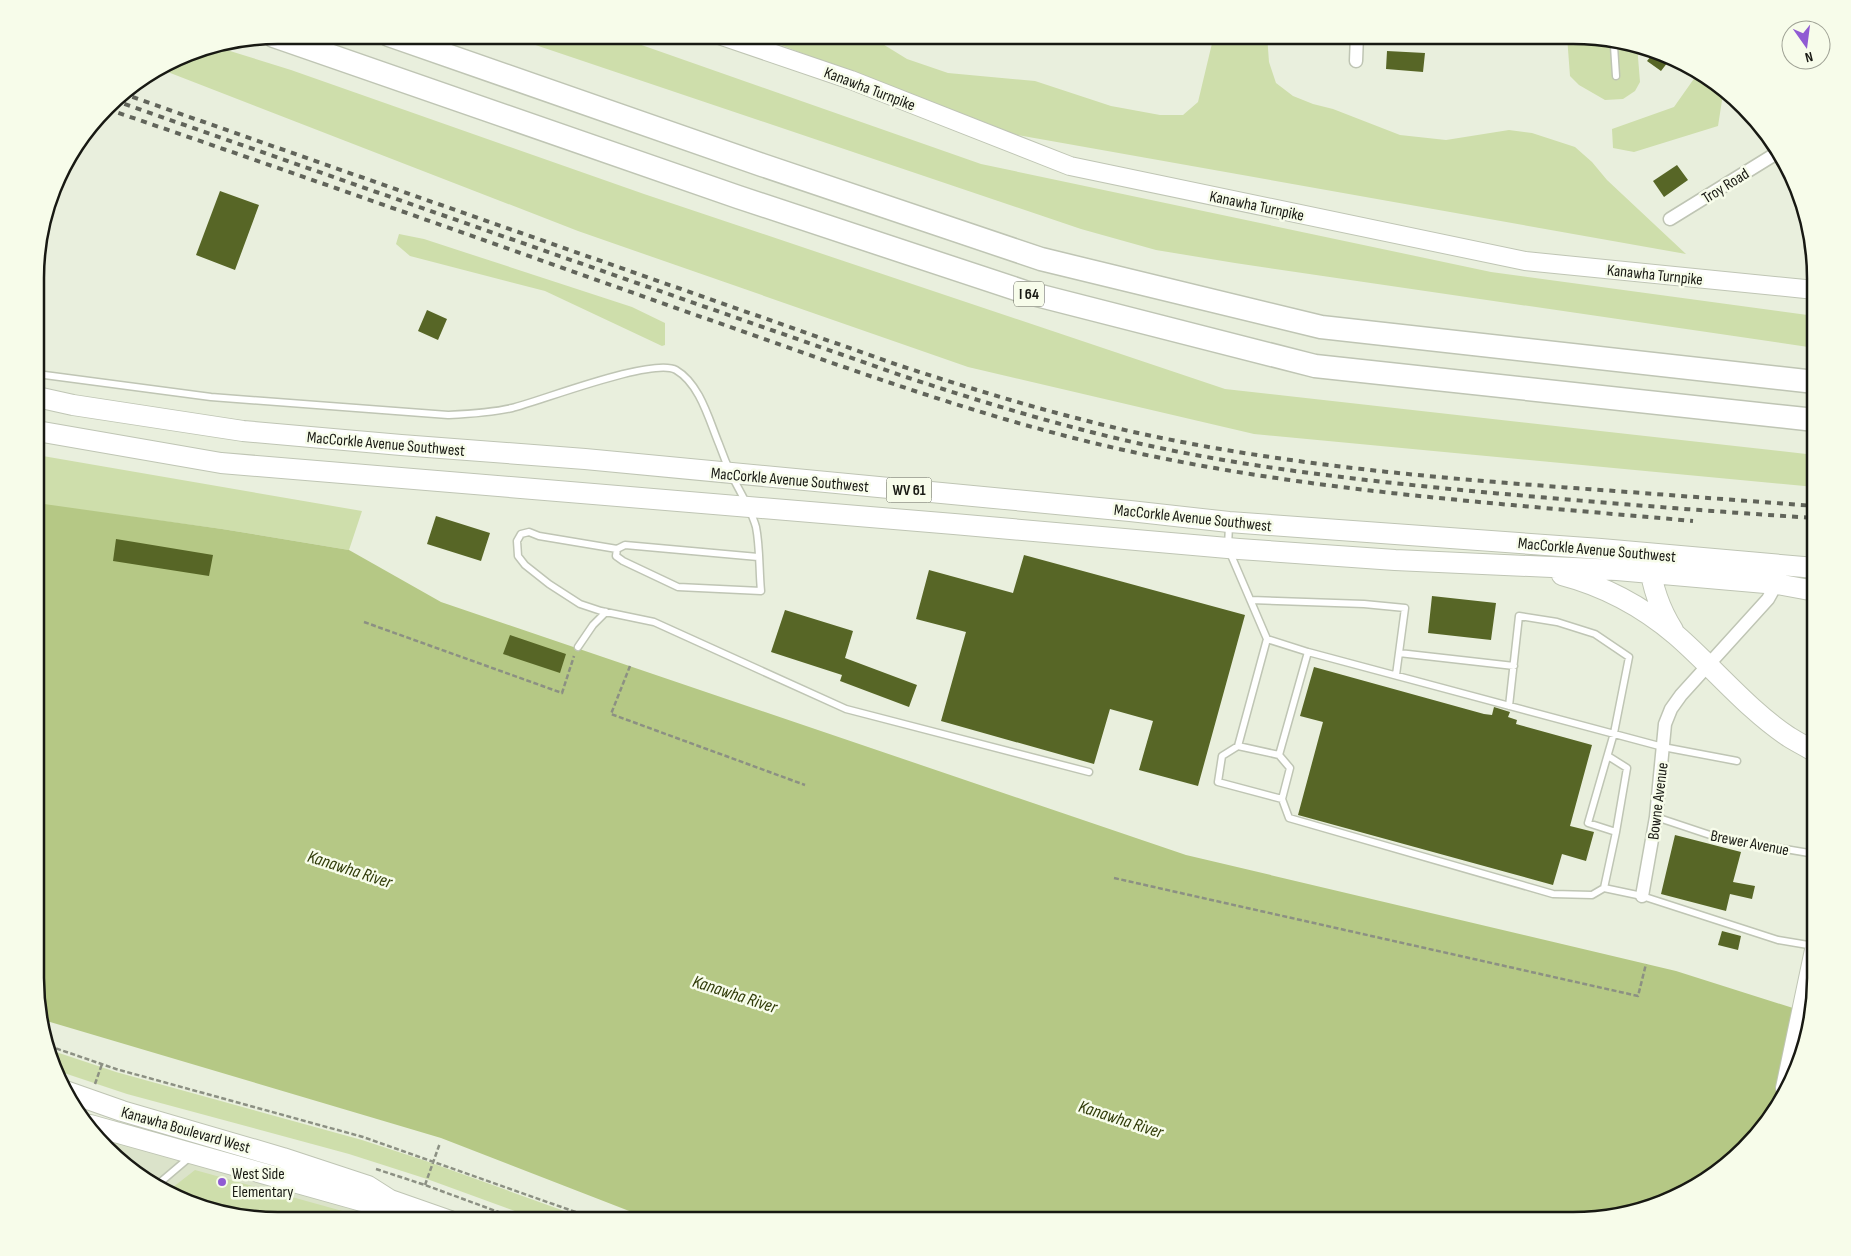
<svg xmlns="http://www.w3.org/2000/svg" width="1851" height="1256" viewBox="0 0 1851 1256" font-family="'Sofia Sans Condensed',sans-serif">
	<style>
		.built { fill: #dbe3ca }
		.green { fill: #cedeab }
		.water { fill: #b5c885 }
		.building { fill: #576626 }
		.lines { fill: none; stroke-linecap: round; stroke-linejoin: round }
		.lane-casing { stroke: #bfc5b4; stroke-width: 9 }
		.street-casing { stroke: #bfc5b4; stroke-width: 15 }
		.secondary-casing { stroke: #bfc5b4; stroke-width: 20 }
		.primary-casing { stroke: #bfc5b4; stroke-width: 22 }
		.highway-casing { stroke: #bfc5b4; stroke-width: 25 }
		.path { stroke: #8c9083; stroke-width: 2.5; stroke-dasharray: 5 2.5; stroke-linecap: butt }
		.lane { stroke: #fff; stroke-width: 6 }
		.street { stroke: #fff; stroke-width: 12 }
		.secondary { stroke: #fff; stroke-width: 18 }
		.primary { stroke: #fff; stroke-width: 20 }
		.highway { stroke: #fff; stroke-width: 22 }
		.rail { stroke: #61645a; stroke-width: 4; stroke-dasharray: 6 6; stroke-linecap: butt }
		.poi-dot { fill: #905bd3; stroke: #f7fcea; stroke-width: 2 }
		.labels { text-anchor: middle; stroke-width: 5; stroke-linejoin: round; paint-order: stroke }
		.shield { fill: #f7fcea; stroke: #5b5d54; stroke-width: 1 }
		.shield-label { font-size: 15px; font-weight: bold; fill: #181913 }
		.street-label { font-size: 16px; fill: #181913; stroke: #f7fcea }
		.poi-label { font-size: 16px; fill: #181913; stroke: #f7fcea; text-anchor: start }
		.water-label { font-size: 18px; font-style: italic; fill: #303b08; stroke: #f7fcea }
		.rim { fill: none; stroke: #181913; stroke-width: 2.5 }
	</style>
	<rect width="100%" height="100%" fill="#e9efdd"/>
	<path class="built" d="M91,1127L371,1203L383,1221L262,1220L199,1208L130,1171Z"/>
	<path class="green" d="M506,35H613L981,164L1491,272L1815,316V348L1235,263L1156,250L1081,229Z
		M755,35H868L907,59L948,73L1035,81L1111,106L1160,115H1183L1198,102L1214,35H1267L1269,62L1276,83L1293,96L1313,104L1333,109L1400,135L1446,140L1509,130L1532,133L1575,147L1592,162L1607,180L1686,254L1012,134Z
		M1033,35H1077L1071,41L1060,42Z
		M1567,36H1589L1637,45L1640,82L1635,91L1623,99L1605,100L1579,85L1570,76Z
		M217,47L291,70L644,194L1225,389L1815,455V487L1254,434L968,367L578,231L160,69L185,53Z
		M1698,73L1721,85L1726,91L1723,94L1718,126L1634,152L1613,148L1612,129L1674,107Z
		M399,234L424,239L632,307L665,323V345L662,346L545,291L410,256L396,244Z
		M37,455L362,511L349,550L222,529L44,505L37,503Z
		M50,1050L116,1072L362,1140L426,1161L592,1221H542L427,1179L349,1154L127,1094L58,1071Z
		M195,1170L346,1212L356,1221L262,1220L199,1208L168,1191Z"/>
	<path class="water" d="M37,503L222,529L349,550L441,602L1186,855L1676,971L1812,1014L1803,1057L1766,1126L1681,1196L1574,1221H655L441,1138L40,1019L37,1010Z"/>
	<path class="building" d="M1656,50L1671,58L1661,71L1647,61Z
		M1387,51L1425,53L1423,72L1386,69Z
		M1677,165L1688,180L1664,197L1653,181Z
		M220,191L259,205L235,270L196,255Z
		M427,310L447,319L438,340L418,331Z
		M436,516L490,533L481,561L427,544Z
		M116,539L213,555L209,576L113,561Z
		M1024,555L1245,615L1198,786L1139,770L1153,721L1110,709L1094,764L941,721L966,632L916,619L929,570L1013,593Z
		M1432,596L1496,603L1491,640L1428,633Z
		M785,610L853,631L845,658L917,685L909,707L840,681L842,675L771,652Z
		M510,635L566,654L560,673L503,654Z
		M1314,667L1484,714L1492,715L1494,707L1510,712L1508,717L1517,720L1516,724L1592,745L1570,826L1594,832L1586,861L1562,854L1553,885L1298,815L1323,722L1300,716Z
		M1675,835L1741,852L1733,882L1755,886L1752,899L1730,894L1726,911L1661,894Z
		M1722,931L1741,936L1738,950L1718,945Z"/>
	<g class="lines">
		<defs>
			<path id="lane" d="M1615,41L1614,46L1616,76
				M37,374L211,397L448,415C469,414 491,413 512,408C541,401 653,357 676,370C700,384 709,420 719,444C723,455 727,465 732,476C740,492 751,509 756,527C760,547 759,570 761,591L678,587L623,561L616,556L617,549L625,545L758,557
				M1229,524L1228,548L1267,639L1308,652L1663,747L1737,761
				M617,549L539,536L529,532L521,534L517,541L518,556L525,565L549,584L580,604L601,611L654,622L846,709L1089,772
				M1251,600L1364,604L1405,608L1396,675
				M1267,639L1238,746L1222,756L1218,782L1282,799L1290,768L1279,755L1308,652
				M578,647L593,625L606,612
				M1399,653L1514,666
				M1509,706L1519,616L1557,622L1595,634L1629,657L1614,733L1588,823L1616,832L1604,888L1642,896L1778,940L1814,946
				M1238,746L1279,755
				M1608,756L1627,768L1616,832
				M1282,799L1289,818L1553,894L1592,895L1604,888
				M1656,817L1719,838L1815,854
				M157,1185L190,1157"/>
			<path id="street" d="M1356,61L1357,35
				M1670,219L1772,156L1781,153
				M1811,247L1815,269
				M1642,896L1656,817L1665,724L1671,709L1681,695L1768,599L1779,579"/>
			<path id="secondary" d="M719,35L851,80L1070,166L1525,261L1815,290
				M383,1221L390,1200"/>
			<path id="primary" d="M37,397L73,405L243,431L401,445L585,459L1130,511L1229,522L1601,549L1815,568
				M37,431L221,463L954,524L1239,549L1395,560L1617,570L1777,584L1815,591
				M1649,561C1652,587 1659,608 1673,630
				M1562,575C1604,586 1643,607 1676,635C1713,667 1748,710 1789,737C1797,742 1807,747 1815,752
				M1786,1088L1815,950
				M65,1091L122,1111L283,1158L368,1186L390,1200L450,1221
				M90,1125L362,1201L371,1203L390,1200"/>
			<path id="highway" d="M389,35L762,165L1041,259L1321,327L1815,382
				M274,36L738,197L1025,292L1315,366L1815,420"/>
		</defs>
		<use href="#lane" class="lane-casing"/>
		<use href="#street" class="street-casing"/>
		<use href="#secondary" class="secondary-casing"/>
		<use href="#primary" class="primary-casing"/>
		<use href="#highway" class="highway-casing"/>
		<path class="path" d="M364,622L562,693L574,656
			M630,666L611,714L805,785
			M1114,878L1638,996L1646,964
			M49,1046L116,1069L363,1137L601,1221
			M95,1084L102,1064
			M376,1169L425,1185L523,1221
			M425,1185L440,1143"/>
		<use href="#lane" class="lane"/>
		<use href="#street" class="street"/>
		<use href="#secondary" class="secondary"/>
		<use href="#primary" class="primary"/>
		<use href="#highway" class="highway"/>
		<path class="rail" d="M121,93L901,366C984,393 1067,418 1152,436C1305,468 1460,480 1615,491C1682,496 1749,501 1815,506
			M113,100L906,377C1003,409 1101,438 1201,456C1294,473 1388,483 1482,492C1593,502 1704,511 1815,518
			M107,109C303,176 498,245 693,314C828,361 963,412 1102,445C1296,491 1496,503 1693,521"/>
	</g>
	<circle class="poi-dot" cx="222" cy="1182" r="5"/>
	<g class="labels">
		<g class="shield">
			<rect x="1014" y="281.5" width="30" height="25" rx="4"/>
			<rect x="886.5" y="477.5" width="45" height="25" rx="4"/>
		</g>
		<g class="shield-label">
			<text x="1029" y="299">I 64</text>
			<text x="909" y="495">WV 61</text>
		</g>
		<g class="street-label">
			<text transform="translate(870 88) rotate(21)" y="6">Kanawha Turnpike</text>
			<text transform="translate(1725 185) rotate(-32)" y="6">Troy Road</text>
			<text transform="translate(1257 205) rotate(12)" y="6">Kanawha Turnpike</text>
			<text transform="translate(1655 274) rotate(6)" y="6">Kanawha Turnpike</text>
			<text transform="translate(386 443) rotate(5)" y="6">MacCorkle Avenue Southwest</text>
			<text transform="translate(790 479) rotate(5)" y="6">MacCorkle Avenue Southwest</text>
			<text transform="translate(1193 517) rotate(6)" y="6">MacCorkle Avenue Southwest</text>
			<text transform="translate(1597 549) rotate(5)" y="6">MacCorkle Avenue Southwest</text>
			<text transform="translate(1657 801) rotate(-83)" y="6">Bowne Avenue</text>
			<text transform="translate(1750 842) rotate(11)" y="6">Brewer Avenue</text>
			<text transform="translate(186 1129) rotate(16)" y="6">Kanawha Boulevard West</text>
		</g>
		<g class="poi-label">
			<text x="232" y="1179">West Side<tspan x="232" dy="18">Elementary</tspan></text>
		</g>
		<g class="water-label">
			<text transform="translate(350 869) rotate(18)" y="6">Kanawha River</text>
			<text transform="translate(735 994) rotate(18)" y="6">Kanawha River</text>
			<text transform="translate(1121 1119) rotate(18)" y="6">Kanawha River</text>
		</g>
	</g>
	<path d="M0 0H1851V1256H0ZM278 44H1573A234 234 0 0 1 1807 278V978A234 234 0 0 1 1573 1212H278A234 234 0 0 1 44 978V278A234 234 0 0 1 278 44Z" fill="#f7fcea" fill-rule="evenodd"/>
	<path class="rim" d="M278 44H1573A234 234 0 0 1 1807 278V978A234 234 0 0 1 1573 1212H278A234 234 0 0 1 44 978V278A234 234 0 0 1 278 44Z"/>
	<g transform="translate(1806 45) rotate(166)"><circle r="24" fill="#f7fcea" stroke="#9ea194"/>
	<path d="M0-4L9 19L0 12L-9 19Z" fill="#905bd3"/>
	<text y="-8" font-size="14" font-weight="bold" text-anchor="middle" fill="#181913">N</text>
	</g>
</svg>
